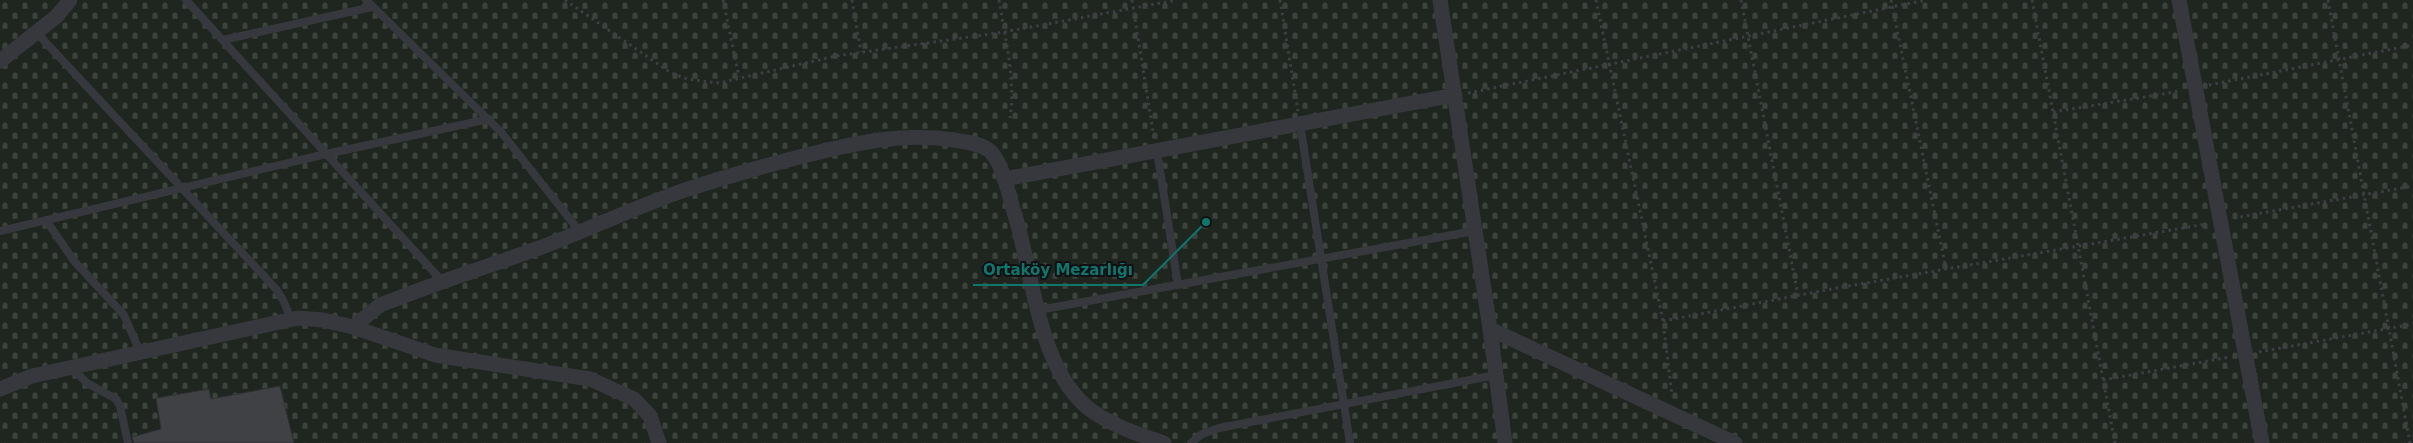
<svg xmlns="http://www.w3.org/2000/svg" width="2413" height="443" viewBox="0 0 2413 443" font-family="'DejaVu Sans',sans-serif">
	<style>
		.cemetery { fill: url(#cemetery-stones) }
		.building { fill: #404145; stroke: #303034 }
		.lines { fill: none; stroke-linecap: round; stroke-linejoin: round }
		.path { stroke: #3d3f44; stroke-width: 3; stroke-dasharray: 2.5 4; stroke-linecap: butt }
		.service { stroke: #37383d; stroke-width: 8 }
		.minor { stroke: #37383d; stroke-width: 15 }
		.leader { fill: none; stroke: #0f766e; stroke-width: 2 }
		.callout-dot { fill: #0f766e; stroke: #111113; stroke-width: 2 }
		.callout-label { font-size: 15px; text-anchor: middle; font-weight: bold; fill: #0f766e; stroke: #111113; stroke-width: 4; stroke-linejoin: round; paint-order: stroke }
	</style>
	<defs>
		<pattern id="cemetery-stones" width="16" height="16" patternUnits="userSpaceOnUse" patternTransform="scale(1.25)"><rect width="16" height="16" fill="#1e261f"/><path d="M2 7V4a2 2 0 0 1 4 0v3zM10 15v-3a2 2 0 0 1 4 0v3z" fill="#3c433d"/></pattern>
	</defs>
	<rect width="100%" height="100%" fill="#161618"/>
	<path class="cemetery" d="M0,0H2413V443H0Z"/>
	<path class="building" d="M280,386L294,443H134L132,437L161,429L156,398L209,389L211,399Z"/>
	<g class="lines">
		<path class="path" d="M565,0L671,73L687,79L719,83L836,56L1004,32L1177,0
			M723,0L739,77
			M852,0L861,52
			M999,0C1005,38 1016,80 1010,118
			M1132,0L1154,138
			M1280,0L1298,111
			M1596,0L1663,321L1672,396
			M1741,0L1798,295
			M1891,0L1946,269
			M2032,0L2115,443
			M2328,0L2410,443
			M2209,85L2413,45
			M1468,93L1926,0
			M2053,112L2181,91
			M2234,218L2413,186
			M1663,321L1837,288L2206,224
			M2259,352L2413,324
			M2103,380L2230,357"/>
		<path class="service" d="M186,0L442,281
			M366,0L501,132L580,232
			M36,32L276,289L283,300L291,319
			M223,40L372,7
			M1300,124L1350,443
			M1157,151L1178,285
			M46,220L74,261L124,315L140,352
			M0,231L326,154L489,119
			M1039,310L1474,231
			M72,368L87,383L116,399L120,406L128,443
			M1191,443L1202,434L1219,428L1496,375"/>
		<path class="minor" d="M1440,0L1490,329L1505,443
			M2179,0L2262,443
			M0,61L57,16L70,0
			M1004,179L1455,95
			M353,327L380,305L396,299C447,279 499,263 550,244C593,227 635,208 679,192C721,178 764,166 807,155C856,143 903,132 954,140C965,142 982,143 991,152C1004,167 1008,193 1014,212C1034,274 1037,371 1092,411C1113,426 1140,435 1164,443
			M1490,329L1735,443
			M0,389L32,376L298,318L323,320L353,327L435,355L590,379L634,399L650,416L659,443"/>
	</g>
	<path class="leader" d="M1206 222L1143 285H973"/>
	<circle class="callout-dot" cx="1206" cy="222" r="5"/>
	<g class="callout-label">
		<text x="1058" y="275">Ortaköy Mezarlığı</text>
	</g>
</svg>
